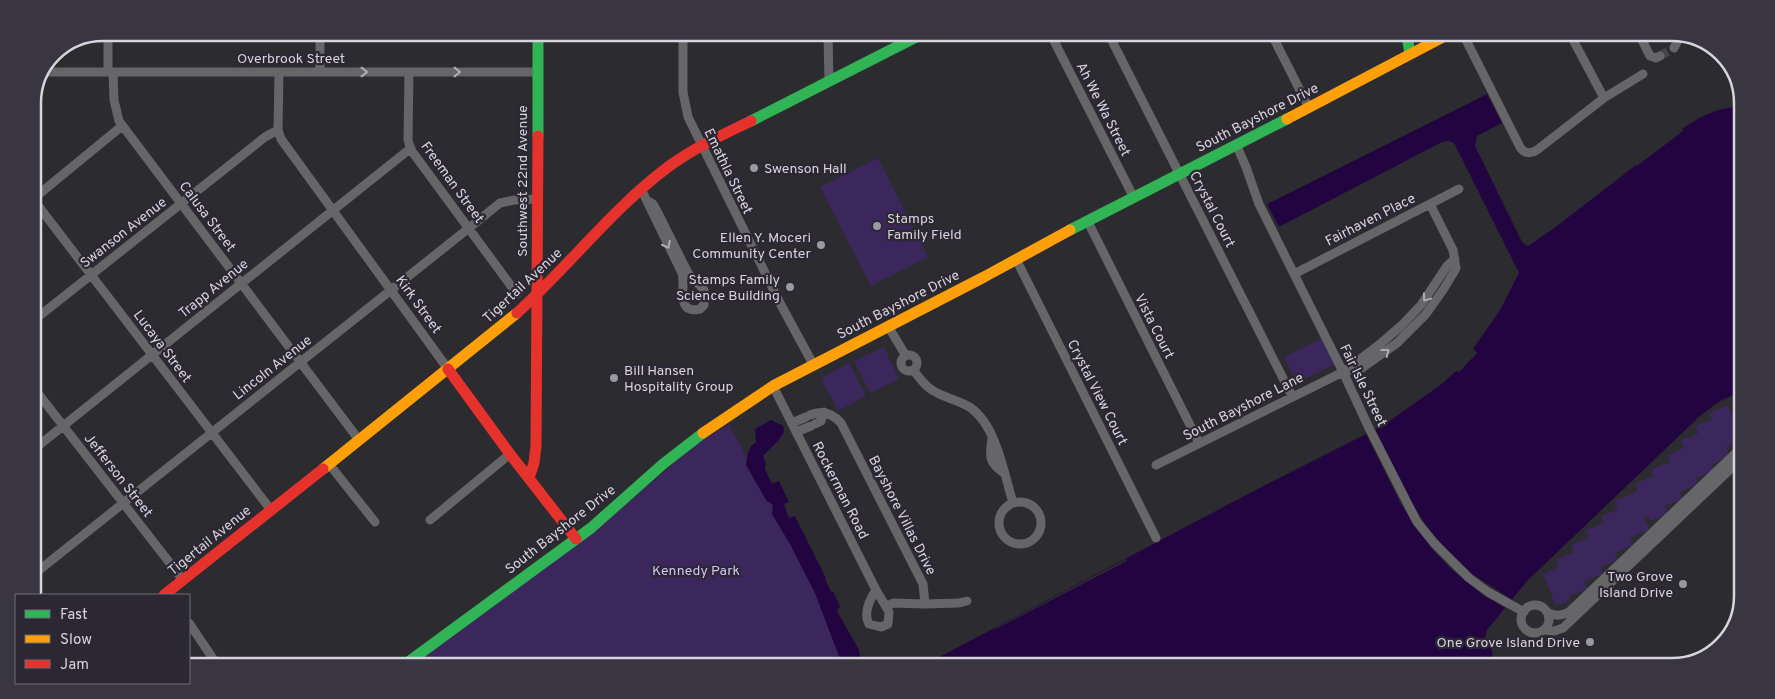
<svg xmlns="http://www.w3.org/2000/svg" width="1775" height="699" viewBox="0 0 1775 699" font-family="Overpass,sans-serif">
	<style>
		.green { fill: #3b275b }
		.water { fill: #220540 }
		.pier { fill: #2c2b30 }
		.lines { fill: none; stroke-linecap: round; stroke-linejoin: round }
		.street-tunnel { stroke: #46444a; stroke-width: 9; stroke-dasharray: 9 4.5; stroke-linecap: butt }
		.street { stroke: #666567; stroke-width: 9 }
		.fast { stroke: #30b455; stroke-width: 11 }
		.slow { stroke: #ff9f0a; stroke-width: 11 }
		.jam { stroke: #e5322d; stroke-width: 11 }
		.oneway { stroke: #afadb3 }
		.poi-dot { fill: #9a99a0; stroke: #2b2833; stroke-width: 2 }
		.labels { text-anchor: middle; stroke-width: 4.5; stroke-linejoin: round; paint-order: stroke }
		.street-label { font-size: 14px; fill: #d6d4dc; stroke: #2b2833 }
		.poi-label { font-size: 14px; fill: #d6d4dc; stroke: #2b2833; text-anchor: end }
		.park-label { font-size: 14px; fill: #d3c1fd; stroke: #2b2833 }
		.rim { fill: none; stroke: #d6d4dc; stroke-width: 2.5 }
	</style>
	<rect width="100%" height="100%" fill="#2c2b30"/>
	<path class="green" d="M878,158L928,257L871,286L820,187Z
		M1322,338L1335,364L1297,383L1284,357Z
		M884,347L899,379L870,393L854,361Z
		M849,363L866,396L838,411L821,378Z
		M1728,405L1740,434V442L1726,447L1730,456L1712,464L1715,471L1696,478L1698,484L1680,492L1683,499L1665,506L1668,514L1650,521L1648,516L1644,517L1649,530L1630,538L1633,545L1615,553L1617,560L1601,567L1603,574L1584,581L1587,589L1569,596L1571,600L1556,606L1543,574L1559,567L1556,559L1574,552L1571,545L1589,538L1586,530L1604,523L1601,516L1618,509L1614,501L1638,491L1635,483L1654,476L1651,469L1670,462L1667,455L1684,448L1681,440L1698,434L1695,426L1712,419L1709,413Z
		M729,424L746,456L745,461L773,505L772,514L790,544L815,593L842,664L415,663L634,497L698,443Z"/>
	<path class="water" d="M1487,94L1502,123L1477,136L1475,146L1522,242L1528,246L1553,229L1636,165L1637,166L1683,131L1682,129C1700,116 1720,106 1742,107L1740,392L1720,401L1701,415L1527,581L1487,630L1484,642C1495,647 1493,656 1491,666L929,665L930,662L1267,484L1384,425L1443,383L1456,371L1459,372L1477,353L1473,349L1500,310L1519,273L1454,143L1449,141L1442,142L1279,227L1267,204Z
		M771,420L783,426L784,432L779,440L763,456L766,463L765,469L772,484L779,481L789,502L784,504L789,518L795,516L826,578L825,579L831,592L833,591L840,607L837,611L859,650V652L861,657L859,660L865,665L842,664L815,593L790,544L772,514L773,505L766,500L746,465L748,453L751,446L756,442L755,429Z"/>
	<path class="pier" d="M1374,427L1413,505L1426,525L1444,547L1471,573L1514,601L1507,609L1483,595L1450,568L1432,549L1414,525L1401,504L1365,432Z
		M1126,559L1127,561L996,629L995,628Z"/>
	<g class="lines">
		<path class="street-tunnel" d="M1660,56L1674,48"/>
		<path class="street" d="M108,33V72
			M683,34V92L688,117L781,305L813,364
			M828,34L829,82
			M1051,35L1133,196
			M1109,35L1292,396
			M1272,35L1309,108
			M1464,36L1520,147C1524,154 1531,154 1537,150L1604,98L1643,74
			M1571,36L1604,98
			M1641,38L1650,56L1656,58L1660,56
			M1674,48L1677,42L1674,36
			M45,72H537
			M113,72L114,100L119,121L359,440
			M279,72L278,130L281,139L448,369
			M320,72V33
			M409,72L408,140L411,150L517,294
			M1236,144L1246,167L1259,204L1343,372L1369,428L1417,522L1434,543L1469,578L1488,592L1524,612
			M641,189L682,273C686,286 675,315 700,309L704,305V290L688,273L658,213L653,204L648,201
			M33,199L271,510
			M33,199L122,126
			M1087,220L1199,443
			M1016,259L1156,538
			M1294,274L1459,189
			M33,321L265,137L278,130
			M888,326L906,356
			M901 363a8 8 0 1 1 16 0a8 8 0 1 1-16 0Z
			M914,371C919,377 925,386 932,390C944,398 959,400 971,408C997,427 1004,474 1013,503
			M1344,371L1359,370L1397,343L1426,314L1443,290L1454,272L1456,268L1453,250L1430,204
			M773,386L876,590L889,612L888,624L881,627L869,624C863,613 870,599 876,590
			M33,387L183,580
			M810,415C822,410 832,413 841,423L923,584L925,604L894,603L886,606
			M792,423L806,417
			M815,424L821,421L824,412
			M796,432L811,426
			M992,439C989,457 989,463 1004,473
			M33,450L411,148
			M329,464L375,522
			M1156,465L1343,372L1380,344L1401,326L1421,305L1447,266L1455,259
			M999 523a21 21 0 1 1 42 0a21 21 0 1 1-42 0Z
			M430,520L510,454
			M33,575L469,228L500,203L514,200L537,199
			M925,604L959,603L967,601
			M1521 619a14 14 0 1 1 28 0a14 14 0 1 1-28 0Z
			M1548,613C1556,616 1561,616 1569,612L1740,449
			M189,623L216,663
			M1544,630L1554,631L1563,628L1740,460"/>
		<path class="fast" d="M1407,36L1410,54
			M751,121L922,34
			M538,136V34
			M1070,230L1287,119
			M407,663L591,528L663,464L703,433"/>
		<path class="slow" d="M1287,119L1445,36
			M703,433L773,386L984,277L1070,230
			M323,469L517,313"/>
		<path class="jam" d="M517,313C569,266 612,209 668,167C694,148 722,135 751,121
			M448,369L510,454L576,539
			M529,478L534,463L536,446L538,136
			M164,595L323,469"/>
	</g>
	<defs><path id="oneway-chevron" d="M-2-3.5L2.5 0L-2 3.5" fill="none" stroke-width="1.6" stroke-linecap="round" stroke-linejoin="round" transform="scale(1.25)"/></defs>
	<g class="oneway">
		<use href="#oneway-chevron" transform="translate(364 72)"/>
		<use href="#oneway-chevron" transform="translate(457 72)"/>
		<use href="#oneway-chevron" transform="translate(667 245) rotate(63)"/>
		<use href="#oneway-chevron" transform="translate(1426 298) rotate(127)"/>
		<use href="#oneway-chevron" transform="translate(1386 352) rotate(-38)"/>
	</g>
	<g class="poi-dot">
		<circle cx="754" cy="168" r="5"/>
		<circle cx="877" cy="226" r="5"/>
		<circle cx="821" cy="245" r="5"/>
		<circle cx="790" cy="287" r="5"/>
		<circle cx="614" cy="378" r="5"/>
		<circle cx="1683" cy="584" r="5"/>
		<circle cx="1590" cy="642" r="5"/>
	</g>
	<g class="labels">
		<g class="street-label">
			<text x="291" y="63">Overbrook Street</text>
			<text transform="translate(1104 109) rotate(63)" y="5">Ah We Wa Street</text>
			<text transform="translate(1257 117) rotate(-27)" y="5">South Bayshore Drive</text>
			<text transform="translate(729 171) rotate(64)" y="5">Emathla Street</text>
			<text transform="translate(522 181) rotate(-90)" y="5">Southwest 22nd Avenue</text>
			<text transform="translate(453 182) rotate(54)" y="5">Freeman Street</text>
			<text transform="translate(1213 209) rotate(63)" y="5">Crystal Court</text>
			<text transform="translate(208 216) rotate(53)" y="5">Calusa Street</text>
			<text transform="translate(1370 219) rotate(-27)" y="5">Fairhaven Place</text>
			<text transform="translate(123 232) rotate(-38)" y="5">Swanson Avenue</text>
			<text transform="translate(522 285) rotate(-43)" y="5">Tigertail Avenue</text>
			<text transform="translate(213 288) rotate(-39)" y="5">Trapp Avenue</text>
			<text transform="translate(419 304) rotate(54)" y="5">Kirk Street</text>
			<text transform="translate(898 304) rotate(-27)" y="5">South Bayshore Drive</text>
			<text transform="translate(1155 326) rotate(63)" y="5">Vista Court</text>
			<text transform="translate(163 346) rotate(53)" y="5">Lucaya Street</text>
			<text transform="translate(272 367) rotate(-38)" y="5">Lincoln Avenue</text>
			<text transform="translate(1364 385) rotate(64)" y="5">Fair Isle Street</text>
			<text transform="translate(1098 392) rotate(63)" y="5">Crystal View Court</text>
			<text transform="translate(1243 406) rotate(-27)" y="5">South Bayshore Lane</text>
			<text transform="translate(119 475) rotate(52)" y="5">Jefferson Street</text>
			<text transform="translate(841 490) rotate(63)" y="5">Rockerman Road</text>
			<text transform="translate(903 515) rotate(63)" y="5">Bayshore Villas Drive</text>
			<text transform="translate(560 529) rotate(-38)" y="5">South Bayshore Drive</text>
			<text transform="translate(209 540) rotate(-39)" y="5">Tigertail Avenue</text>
		</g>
		<g class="poi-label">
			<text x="764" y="173" text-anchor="start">Swenson Hall</text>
			<text x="887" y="223" text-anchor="start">Stamps<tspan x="887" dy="16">Family Field</tspan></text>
			<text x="811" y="242">Ellen Y. Moceri<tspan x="811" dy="16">Community Center</tspan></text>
			<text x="780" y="284">Stamps Family<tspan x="780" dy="16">Science Building</tspan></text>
			<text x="624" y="375" text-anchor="start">Bill Hansen<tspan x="624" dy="16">Hospitality Group</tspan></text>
			<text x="1673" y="581">Two Grove<tspan x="1673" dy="16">Island Drive</tspan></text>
			<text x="1580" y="647">One Grove Island Drive</text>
		</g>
		<g class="park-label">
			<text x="696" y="575">Kennedy Park</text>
		</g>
	</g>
	<path d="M0 0H1775V699H0ZM103 41H1672A62 62 0 0 1 1734 103V596A62 62 0 0 1 1672 658H103A62 62 0 0 1 41 596V103A62 62 0 0 1 103 41Z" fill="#393641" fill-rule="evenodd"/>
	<path class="rim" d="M103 41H1672A62 62 0 0 1 1734 103V596A62 62 0 0 1 1672 658H103A62 62 0 0 1 41 596V103A62 62 0 0 1 103 41Z"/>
	<rect x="15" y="594" width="175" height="90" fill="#2b2833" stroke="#6f6d77"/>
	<rect x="25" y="610" width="25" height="8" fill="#30b455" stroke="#6f6d77"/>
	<text x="60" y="619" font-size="15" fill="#d6d4dc">Fast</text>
	<rect x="25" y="635" width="25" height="8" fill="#ff9f0a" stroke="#6f6d77"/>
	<text x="60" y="644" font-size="15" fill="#d6d4dc">Slow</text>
	<rect x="25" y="660" width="25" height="8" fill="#e5322d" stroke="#6f6d77"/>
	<text x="60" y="669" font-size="15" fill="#d6d4dc">Jam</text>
</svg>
